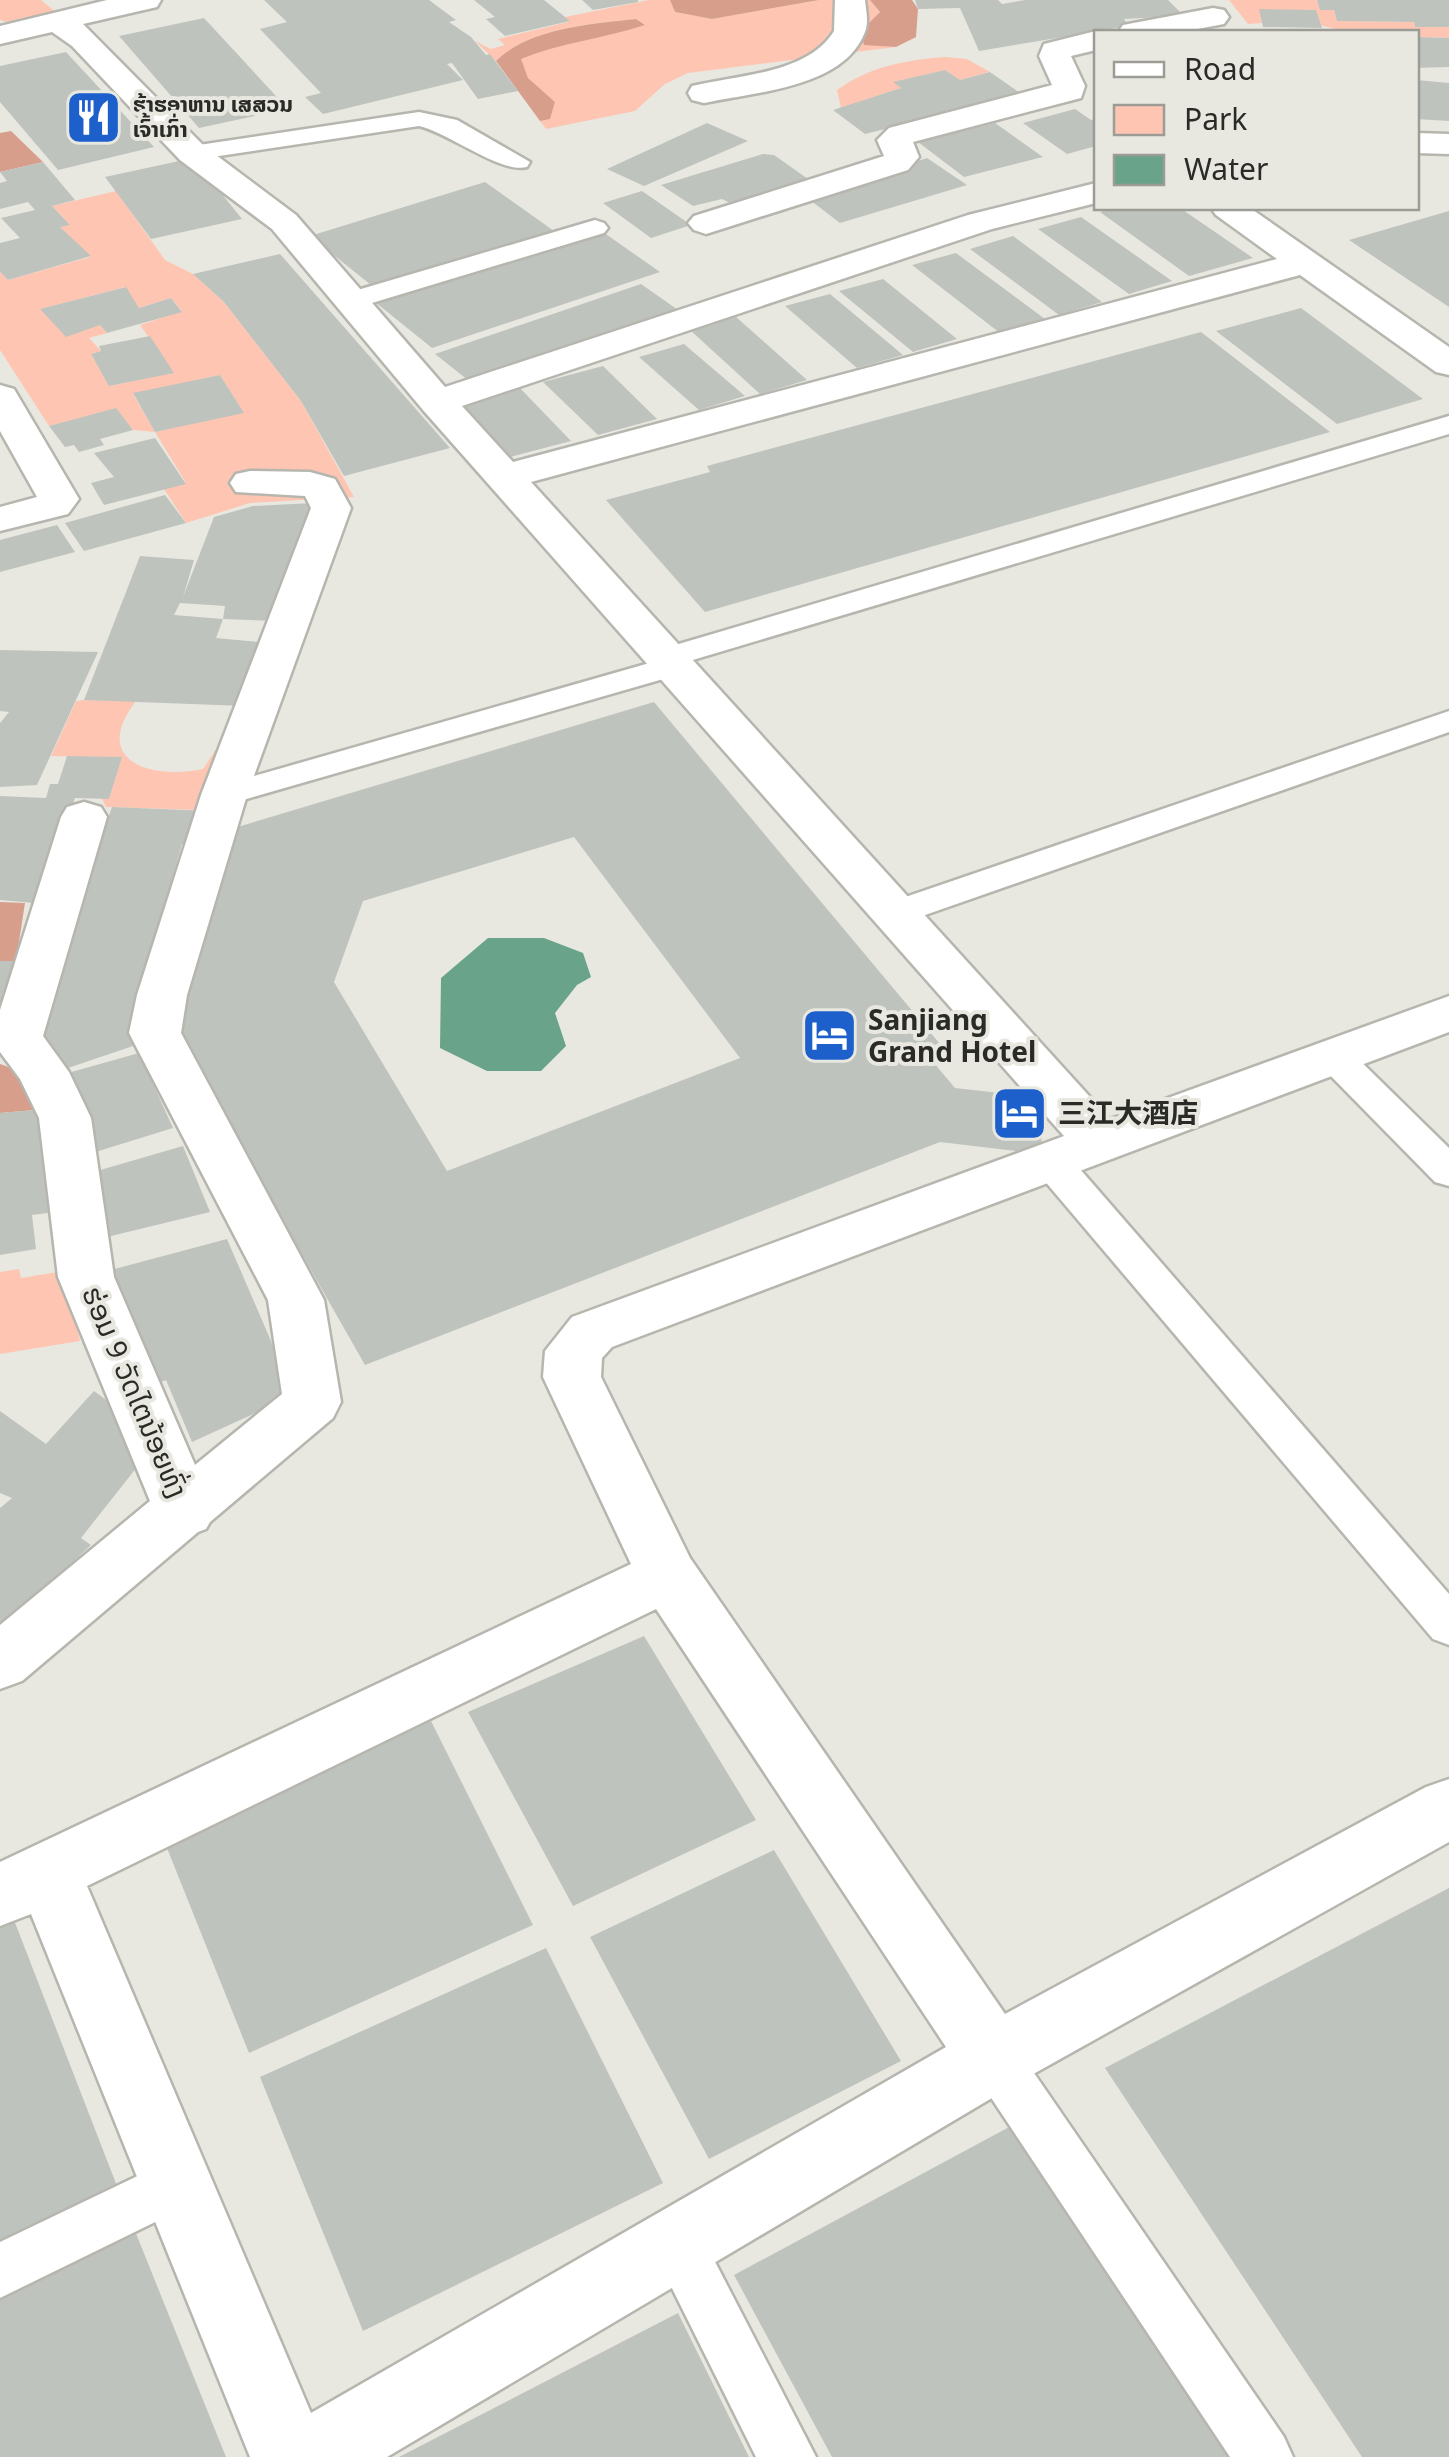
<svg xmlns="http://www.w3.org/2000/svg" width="1449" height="2457" viewBox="0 0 1449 2457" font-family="'Noto Sans','Noto Sans SC','Noto Sans Lao',sans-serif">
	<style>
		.green { fill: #fec6b2; fill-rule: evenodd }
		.forest { fill: #d79e8b }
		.water { fill: #68a38a }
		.building { fill: #bfc3bd; fill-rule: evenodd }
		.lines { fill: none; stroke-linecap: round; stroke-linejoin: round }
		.service-casing { stroke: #b6b6af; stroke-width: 5 }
		.minor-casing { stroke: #b6b6af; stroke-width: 5 }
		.service { fill: #fff; fill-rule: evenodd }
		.minor { fill: #fff; fill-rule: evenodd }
		.labels { text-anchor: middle; stroke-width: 8; stroke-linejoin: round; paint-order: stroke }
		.far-poi-label { font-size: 22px; font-weight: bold; fill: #2a2a27; stroke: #e8e8e1; text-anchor: start }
		.poi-label { font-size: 28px; font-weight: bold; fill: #2a2a27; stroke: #e8e8e1; text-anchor: start }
		.street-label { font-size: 28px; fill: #2a2a27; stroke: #e8e8e1 }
	</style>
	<rect width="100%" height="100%" fill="#e8e8e1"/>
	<path class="green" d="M0,0H41L57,13L6,22L0,20Z
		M649,0H670L675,12L712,19L819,0H870L880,12L861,32L863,44L896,47L688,73L665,84L635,111L546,129L540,121L550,119L555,102L528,78L520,59C561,42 602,39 644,25L636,19C591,24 529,28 496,61L475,41L491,49L505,45L498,39L568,22L565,17Z
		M1229,0H1317L1320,10H1334L1337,21L1414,22L1415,27H1449V38L1417,37L1416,32H1347L1260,10L1262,23L1248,24Z
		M946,57L967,59L990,72L960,80L945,70L895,82L901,88L841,108L837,90C871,66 905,60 946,57Z
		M116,191L165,260L193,274L224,302L301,401L354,497L250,503L186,523L164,489L186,483L155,432L133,430L116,409L49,426L0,350V272L8,280L90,257L60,227L69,224L52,206ZM125,287L139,308L171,298L182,311L140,325L173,372L110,386L91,354L101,351L89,338L107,333L100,325L41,309ZM220,375L243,412L155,432L133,394Z
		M84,700L136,701C90,761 150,780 203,769L217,748L232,746L203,810L106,807L102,799H109L121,758L51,756L76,701Z
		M19,1269L21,1278L64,1271L80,1341L0,1354V1272Z"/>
	<path class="forest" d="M670,0H819L712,19L675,12Z
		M870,0H912L918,9L916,37L896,47L864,45L860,32L880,12Z
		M636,19L645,25C603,39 562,42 521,59L528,78L555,102L550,119L540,121L496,61C529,28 591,24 636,19Z
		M11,131L43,162L0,172V133Z
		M0,902L25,903L16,961H0Z
		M0,1064C21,1069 34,1093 47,1109L0,1113Z"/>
	<path class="water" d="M488,938H544L583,953L591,977L577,985L555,1013L566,1046L541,1071H487L440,1048L441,978Z"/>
	<path class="building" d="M264,0H429L456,20L449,22L471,37L486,55L490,54L518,91L478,99L452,63L447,64L463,80L323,114L305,97L321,93L260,29L287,22Z
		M474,0H544L570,21L505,36L486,19L495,17Z
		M582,0H638V2L593,10Z
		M915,0H998L1002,4L1025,0H1168L1184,16L1124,19L1129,26L979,51L960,8L918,9Z
		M1317,0H1449V27H1415L1414,22L1337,21L1334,10H1320Z
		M1259,9L1316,10L1322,28L1263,27Z
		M204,18L288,109L199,128L119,36Z
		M1416,37L1449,38V67L1416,68Z
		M66,52L154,147L58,170L0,102V66Z
		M945,70L960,80L990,72L1023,95L865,134L833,110L901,88L893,82Z
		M1416,80L1449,83V121L1416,119Z
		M1075,109L1091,120L1096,119V146L1067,154L1023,123Z
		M707,123L748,141L644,186L607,169Z
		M995,123L1043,157L964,177L918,142Z
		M763,154L774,155L808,179L730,203L722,199L693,206L661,185Z
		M193,158L242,219L151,239L105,177Z
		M927,158L967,185L840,223L806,197Z
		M43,162L75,200L52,206L70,225L60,227L91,256L8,280L0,272V243L20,238L1,218L35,210L28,202L0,209V183L7,181L0,172Z
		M485,182L554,231L376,289L310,236Z
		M642,191L691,225L651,238L603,203Z
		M1115,208H1180L1253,258L1189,276L1100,212Z
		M1449,211V307L1349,240Z
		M1081,217L1172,281L1129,294L1038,229Z
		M600,230L660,272L432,348L375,302Z
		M1013,236L1102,302L1059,315L970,249Z
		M956,253L1045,319L1000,333L912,265Z
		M280,254L450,448L344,476L301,401L224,302L193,274Z
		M883,279L957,339L913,352L839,291Z
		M641,284L681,312L473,384L435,354Z
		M126,287L139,308L171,298L182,312L107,333L100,325L66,337L40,309Z
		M830,294L903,355L857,368L785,306Z
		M1301,308L1423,399L1337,424L1216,331Z
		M736,317L807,380L760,394L690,330Z
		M1201,332L1330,432L705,612L606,500L710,472L707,466Z
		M150,336L174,373L109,386L91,354L101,351L99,346Z
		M684,344L745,396L699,410L639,357Z
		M603,366L657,419L598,435L543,382Z
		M220,375L244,413L155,432L133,393Z
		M519,387L571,441L510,457L457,403Z
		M116,408L133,430L100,439L104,445L79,452L74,445L65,447L49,426Z
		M155,438L186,484L104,505L91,483L114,477L94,453Z
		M165,495L186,523L84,551L65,523Z
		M313,503L276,621L223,619L216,638L270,643L244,706L84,700L140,556L194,560L183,597L214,517L253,506ZM180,603L225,606L223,619L174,615Z
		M57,525L75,552L0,572V540Z
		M0,650L98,652L37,785L0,787V723L9,712L0,711Z
		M654,702L940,1044L923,1050L955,1088L1046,1098L1040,1154L940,1142L365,1365L173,1028L231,829ZM574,837L740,1058L447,1171L334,982L363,901Z
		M67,756L122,757L109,799L75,798L62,835H53L34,903L0,900V796L46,798L50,784H58Z
		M112,807L210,811L198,845L182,844L167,897H181L131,1034L133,1046L68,1068L44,1060L45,1036L30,1034Z
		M0,961H22L0,1039Z
		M139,1053L173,1128L89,1154L57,1076Z
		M57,1108L63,1211L32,1215L36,1249L0,1255V1113Z
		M183,1146L210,1212L107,1237L83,1175Z
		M227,1239L271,1341L288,1398L192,1442L166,1380L156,1384L107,1271Z
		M94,1391L124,1413L145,1457L81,1538L91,1545L0,1630V1508L12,1498L0,1493V1411L46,1444Z
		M644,1636L756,1820L573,1906L468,1712Z
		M431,1721L533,1925L249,2053L161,1833Z
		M774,1850L901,2061L709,2159L590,1937Z
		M1449,1888V2457H1362L1105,2068Z
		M14,1920L122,2199L0,2259V1926Z
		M546,1948L663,2183L363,2331L260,2077Z
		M1024,2119L1240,2457H832L734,2275Z
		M133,2226L226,2457H0V2293Z
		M678,2313L749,2457H399Z"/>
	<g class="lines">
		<defs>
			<path id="service" d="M419,112L457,120L530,162L527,167C501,174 449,133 419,126L192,160L180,153L192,146Z
				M595,220L604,223L608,228L604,233L362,306H344L340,300L344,294Z
				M1449,416V434L686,662L689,666L684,673L236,802L224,805L212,802L207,795L212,788L653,662L650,658L655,651Z
				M1449,711V732L908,921L895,925L882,921L877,913L882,905Z
				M1334,1044L1347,1048L1449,1148V1186L1435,1182L1321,1066L1315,1057L1321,1048Z
				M1052,1149L1066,1153L1449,1594V1645L1433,1639L1038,1173L1032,1163L1038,1153Z
				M994,2033L1012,2041L1284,2437L1293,2457H1230L976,2075L968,2058L976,2041Z
				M175,2158L194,2165L202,2184L194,2203L0,2298V2242Z
				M677,2217L696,2225L816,2457H756L650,2244L658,2225Z"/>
			<path id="minor" d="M107,0H161L157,7L83,24L204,146L296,215L445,387L968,215L1096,183V203L992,229L462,406L513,462L1277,259L1216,215L1211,208H1250L1449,347V375L1436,372L1300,275L531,482L1110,1119L1449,996V1032L612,1347L602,1358L601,1377L690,1558L1005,2014L1426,1787L1449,1779V1842L1019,2082L387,2457H250L31,1914L0,1926V1862L631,1564L543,1377L545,1351L572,1317L1064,1136L423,410L272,229L180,160L72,46L52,32L0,44V26ZM656,1609L946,2047L311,2413L87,1886Z
				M835,0H865C866,10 869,22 865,32C844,88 754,92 704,103L692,100L688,93L692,86C737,75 808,74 834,31Z
				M1213,8L1224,10L1229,17L1224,24L1181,32H1118L1123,25Z
				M1096,31L1104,32H1096V50L1071,56L1085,86L1081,98L913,142L919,157L908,170L706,234L694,230L688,223L694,216L884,156L877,140L889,128L1052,85L1039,56L1044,44Z
				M1416,133L1449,134V154L1416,153Z
				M0,385L14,389L79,499L68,514L0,531V507L37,497L0,431Z
				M250,471L310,472L335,479L351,508L247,795L187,995L181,1033L324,1300L341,1402L333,1418L210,1522L206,1529L198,1532L22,1681L0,1689V1625L150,1501L58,1277L39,1118L20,1079L0,1052V1010L61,817L67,807L84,802L101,807L107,817L43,1036L69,1072L91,1118L114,1277L195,1465L282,1394L268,1300L129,1033L137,995L201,795L311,508L305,496L236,492L230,483L236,474Z"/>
		</defs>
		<use href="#service" class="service-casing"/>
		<use href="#minor" class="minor-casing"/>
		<use href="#service" class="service"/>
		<use href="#minor" class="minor"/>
	</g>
	<defs>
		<symbol id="restaurant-square" viewBox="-11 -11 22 22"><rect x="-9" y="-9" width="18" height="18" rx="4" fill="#1d60cc" stroke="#e8e8e1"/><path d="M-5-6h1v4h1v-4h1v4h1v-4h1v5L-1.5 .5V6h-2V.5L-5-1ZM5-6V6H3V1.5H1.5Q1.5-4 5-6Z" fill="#fff"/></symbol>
		<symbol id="hotel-square" viewBox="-11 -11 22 22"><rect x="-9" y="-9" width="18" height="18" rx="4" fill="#1d60cc" stroke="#e8e8e1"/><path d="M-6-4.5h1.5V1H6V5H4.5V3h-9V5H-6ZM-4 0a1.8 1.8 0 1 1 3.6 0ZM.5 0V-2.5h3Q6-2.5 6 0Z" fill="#fff"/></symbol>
	</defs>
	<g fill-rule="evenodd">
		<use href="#restaurant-square" x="62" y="86" width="63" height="63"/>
		<use href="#hotel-square" x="798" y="1004" width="63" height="63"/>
		<use href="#hotel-square" x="988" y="1082" width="63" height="63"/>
	</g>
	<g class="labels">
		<g class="far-poi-label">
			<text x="133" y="112">ຮ້າຮອາຫານ ເສສວນ<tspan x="133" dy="25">ເຈົ້າເກົ່າ</tspan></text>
		</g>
		<g class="poi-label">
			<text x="868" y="1030">Sanjiang<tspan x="868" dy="32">Grand Hotel</tspan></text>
			<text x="1058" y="1123">三江大酒店</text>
		</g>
		<g class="street-label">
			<text transform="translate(135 1392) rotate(67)" y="10">ຮ່ອມ 9 ວັດໄຕນ້ອຍທົ່ງ</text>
		</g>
	</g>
	<rect x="1094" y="30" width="325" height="180" fill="#e8e8e1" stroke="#9c9c97" stroke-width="2.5"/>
	<rect x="1114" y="62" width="50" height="15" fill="#ffffff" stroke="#9c9c97" stroke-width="2.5"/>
	<text x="1184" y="80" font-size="30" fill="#2a2a27">Road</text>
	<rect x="1114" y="105" width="50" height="30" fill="#fec6b2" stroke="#9c9c97" stroke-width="2.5"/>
	<text x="1184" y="130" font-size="30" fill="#2a2a27">Park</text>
	<rect x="1114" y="155" width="50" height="30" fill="#68a38a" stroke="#9c9c97" stroke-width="2.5"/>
	<text x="1184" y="180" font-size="30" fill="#2a2a27">Water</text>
</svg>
